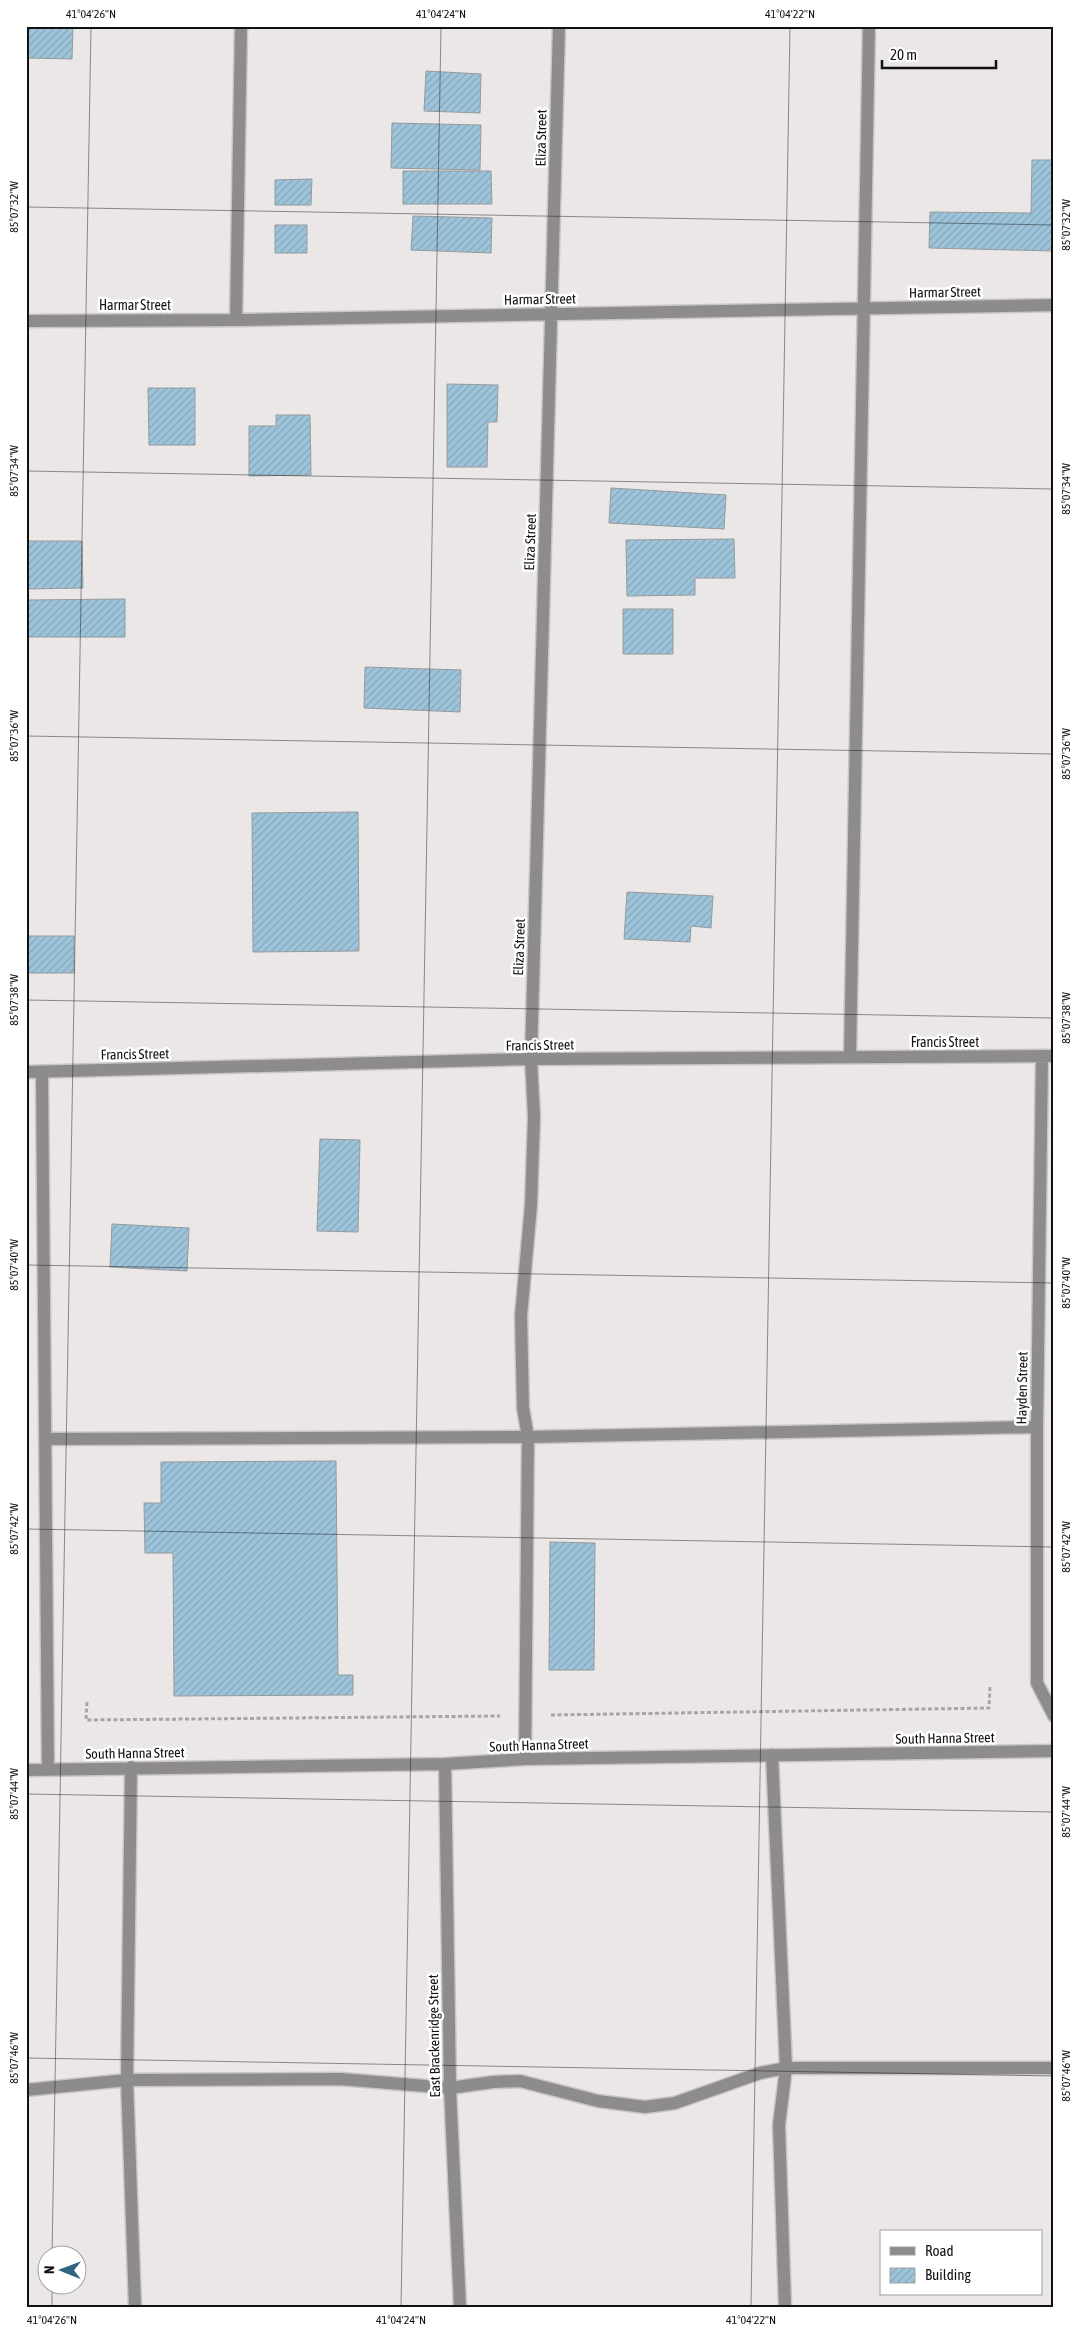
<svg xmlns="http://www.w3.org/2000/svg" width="1080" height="2333" viewBox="0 0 1080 2333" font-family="'Asap Condensed',sans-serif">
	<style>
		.building { fill: url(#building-hatch); stroke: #979a9c }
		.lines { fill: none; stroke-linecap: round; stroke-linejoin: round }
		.minor-casing { stroke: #c8c5c4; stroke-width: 15 }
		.path { stroke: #a7a5a4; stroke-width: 3; stroke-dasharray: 4 2.5; stroke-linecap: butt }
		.minor { stroke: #8d8b8b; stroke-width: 12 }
		.ticks { fill: none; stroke: #131212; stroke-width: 1; stroke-opacity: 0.45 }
		.labels { text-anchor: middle; stroke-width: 5; stroke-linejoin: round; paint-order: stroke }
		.street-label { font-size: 14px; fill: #131212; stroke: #fff }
		.neatline { fill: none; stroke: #131212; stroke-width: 2 }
		.ticks-label { font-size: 12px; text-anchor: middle; fill: #131212 }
	</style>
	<defs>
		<pattern id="building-hatch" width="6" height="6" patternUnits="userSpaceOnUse" patternTransform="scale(1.25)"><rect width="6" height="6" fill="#9dc4da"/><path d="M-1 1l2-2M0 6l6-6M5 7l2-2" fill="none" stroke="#86a7ba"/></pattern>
	</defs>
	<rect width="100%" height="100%" fill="#eae7e6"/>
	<path class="building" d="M26,26H73L72,59L26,58Z
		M426,71L481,74L480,113L424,111Z
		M392,123L481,125L480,170L391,168Z
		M1032,160H1054V251L929,248L930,212L1031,213Z
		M403,171H491L492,204H403Z
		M312,179L311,205H275V180Z
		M413,216L492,218L491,253L411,250Z
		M275,225H307V253H275Z
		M447,384L498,385L497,422H488L487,467H447Z
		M148,388H195V445H149Z
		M276,415H310L311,475L249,476V426H276Z
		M611,488L726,495L724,529L609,523Z
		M734,539L735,578H695V595L627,596L626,540Z
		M26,541H82L83,588L26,589Z
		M125,599V637H26V600Z
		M623,609H673V654H623Z
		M365,667L461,670L460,712L364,708Z
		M358,812L359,951L253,952L252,813Z
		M627,892L713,896L711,928L691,926L690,942L624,939Z
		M26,936H74V973H27L26,988Z
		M320,1139L360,1140L358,1232L317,1231Z
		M112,1224L189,1228L187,1271L110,1267Z
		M336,1461L338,1675H353V1695L174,1696L173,1553H145L144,1503H161V1462Z
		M550,1542L595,1543L594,1670H549Z"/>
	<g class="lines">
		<defs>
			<path id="minor" d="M236,320L241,26
				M26,321L236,320L1054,305
				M1042,1056L1037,1427V1683L1054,1716
				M850,1057L869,26
				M26,1072L531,1059L1054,1056
				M42,1072L48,1769
				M45,1439L528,1437L1037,1427
				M772,1755L786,2068L779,2125L785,2307
				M525,1759L528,1437L523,1408L521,1316L531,1205L534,1117L531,1059L559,26
				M445,1764L450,2088L460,2307
				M131,1767L127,2080L340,2079L450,2088L493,2082L520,2081L598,2101L645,2107L675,2103L760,2073L786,2068H1054
				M26,1770L445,1764L525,1759L1054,1751
				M26,2090L127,2080L135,2307"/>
		</defs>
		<use href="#minor" class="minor-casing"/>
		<path class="path" d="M87,1702L86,1720L500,1716
			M551,1715L989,1708L990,1686"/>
		<use href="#minor" class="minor"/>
	</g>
	<path class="ticks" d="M26,207L1054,225M26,471L1054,489M26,736L1054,754M26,1000L1054,1018M26,1265L1054,1283M26,1529L1054,1547M26,1794L1054,1812M26,2058L1054,2076M52,2256L91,26M52,2307V2286M401,2307L441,26M751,2307L790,26"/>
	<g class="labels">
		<g class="street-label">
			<text transform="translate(541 138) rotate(-89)" y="5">Eliza Street</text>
			<text transform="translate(945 292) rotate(-1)" y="5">Harmar Street</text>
			<text transform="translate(540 299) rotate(-1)" y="5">Harmar Street</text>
			<text x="135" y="310">Harmar Street</text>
			<text transform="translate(530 542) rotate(-88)" y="5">Eliza Street</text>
			<text transform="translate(519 947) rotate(-88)" y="5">Eliza Street</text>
			<text x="945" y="1047">Francis Street</text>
			<text transform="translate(540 1045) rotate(-1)" y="5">Francis Street</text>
			<text transform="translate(135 1054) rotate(-1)" y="5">Francis Street</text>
			<text transform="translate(1022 1388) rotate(-89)" y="5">Hayden Street</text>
			<text transform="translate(945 1738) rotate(-1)" y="5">South Hanna Street</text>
			<text transform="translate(539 1745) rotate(-2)" y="5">South Hanna Street</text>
			<text transform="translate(135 1753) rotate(-1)" y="5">South Hanna Street</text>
			<text transform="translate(434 2036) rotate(-91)" y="5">East Brackenridge Street</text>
		</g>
	</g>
	<rect width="1080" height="2333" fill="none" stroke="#ffffff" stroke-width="55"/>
	<rect x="880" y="2230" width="162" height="65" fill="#ffffff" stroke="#a1a0a0"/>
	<rect x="890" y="2247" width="25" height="8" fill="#8d8b8b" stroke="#a1a0a0"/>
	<text x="925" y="2256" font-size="15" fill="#131212">Road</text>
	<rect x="890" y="2268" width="25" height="15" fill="url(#building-hatch)" stroke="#a1a0a0"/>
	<text x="925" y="2280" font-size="15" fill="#131212">Building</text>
	<g transform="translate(62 2270) rotate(271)"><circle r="24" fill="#ffffff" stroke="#a1a0a0"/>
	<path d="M0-4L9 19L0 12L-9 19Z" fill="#2f6580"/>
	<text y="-8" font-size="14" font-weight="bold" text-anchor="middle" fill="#131212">N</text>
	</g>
	<path d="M882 60v8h114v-8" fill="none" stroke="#131212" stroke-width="2.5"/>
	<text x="890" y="60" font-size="15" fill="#131212" stroke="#ffffff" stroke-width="4" paint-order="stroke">20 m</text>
	<rect x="28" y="28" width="1024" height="2278" class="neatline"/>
	<g class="ticks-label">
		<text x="91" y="18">41°04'26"N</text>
		<text x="441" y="18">41°04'24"N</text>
		<text x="790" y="18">41°04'22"N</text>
		<text transform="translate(14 207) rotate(-90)" y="4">85°07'32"W</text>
		<text transform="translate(1066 225) rotate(-90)" y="4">85°07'32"W</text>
		<text transform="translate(14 471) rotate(-90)" y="4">85°07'34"W</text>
		<text transform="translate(1066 489) rotate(-90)" y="4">85°07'34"W</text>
		<text transform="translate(14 736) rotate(-90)" y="4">85°07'36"W</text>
		<text transform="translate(1066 754) rotate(-90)" y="4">85°07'36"W</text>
		<text transform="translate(14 1000) rotate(-90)" y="4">85°07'38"W</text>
		<text transform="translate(1066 1018) rotate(-90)" y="4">85°07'38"W</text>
		<text transform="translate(14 1265) rotate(-90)" y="4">85°07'40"W</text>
		<text transform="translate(1066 1283) rotate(-90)" y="4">85°07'40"W</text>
		<text transform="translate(14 1529) rotate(-90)" y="4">85°07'42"W</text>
		<text transform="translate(1066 1547) rotate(-90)" y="4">85°07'42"W</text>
		<text transform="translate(14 1794) rotate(-90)" y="4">85°07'44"W</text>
		<text transform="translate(1066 1812) rotate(-90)" y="4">85°07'44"W</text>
		<text transform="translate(14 2058) rotate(-90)" y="4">85°07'46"W</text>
		<text transform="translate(1066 2076) rotate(-90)" y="4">85°07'46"W</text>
		<text x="52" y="2324">41°04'26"N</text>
		<text x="401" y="2324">41°04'24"N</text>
		<text x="751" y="2324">41°04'22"N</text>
	</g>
</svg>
